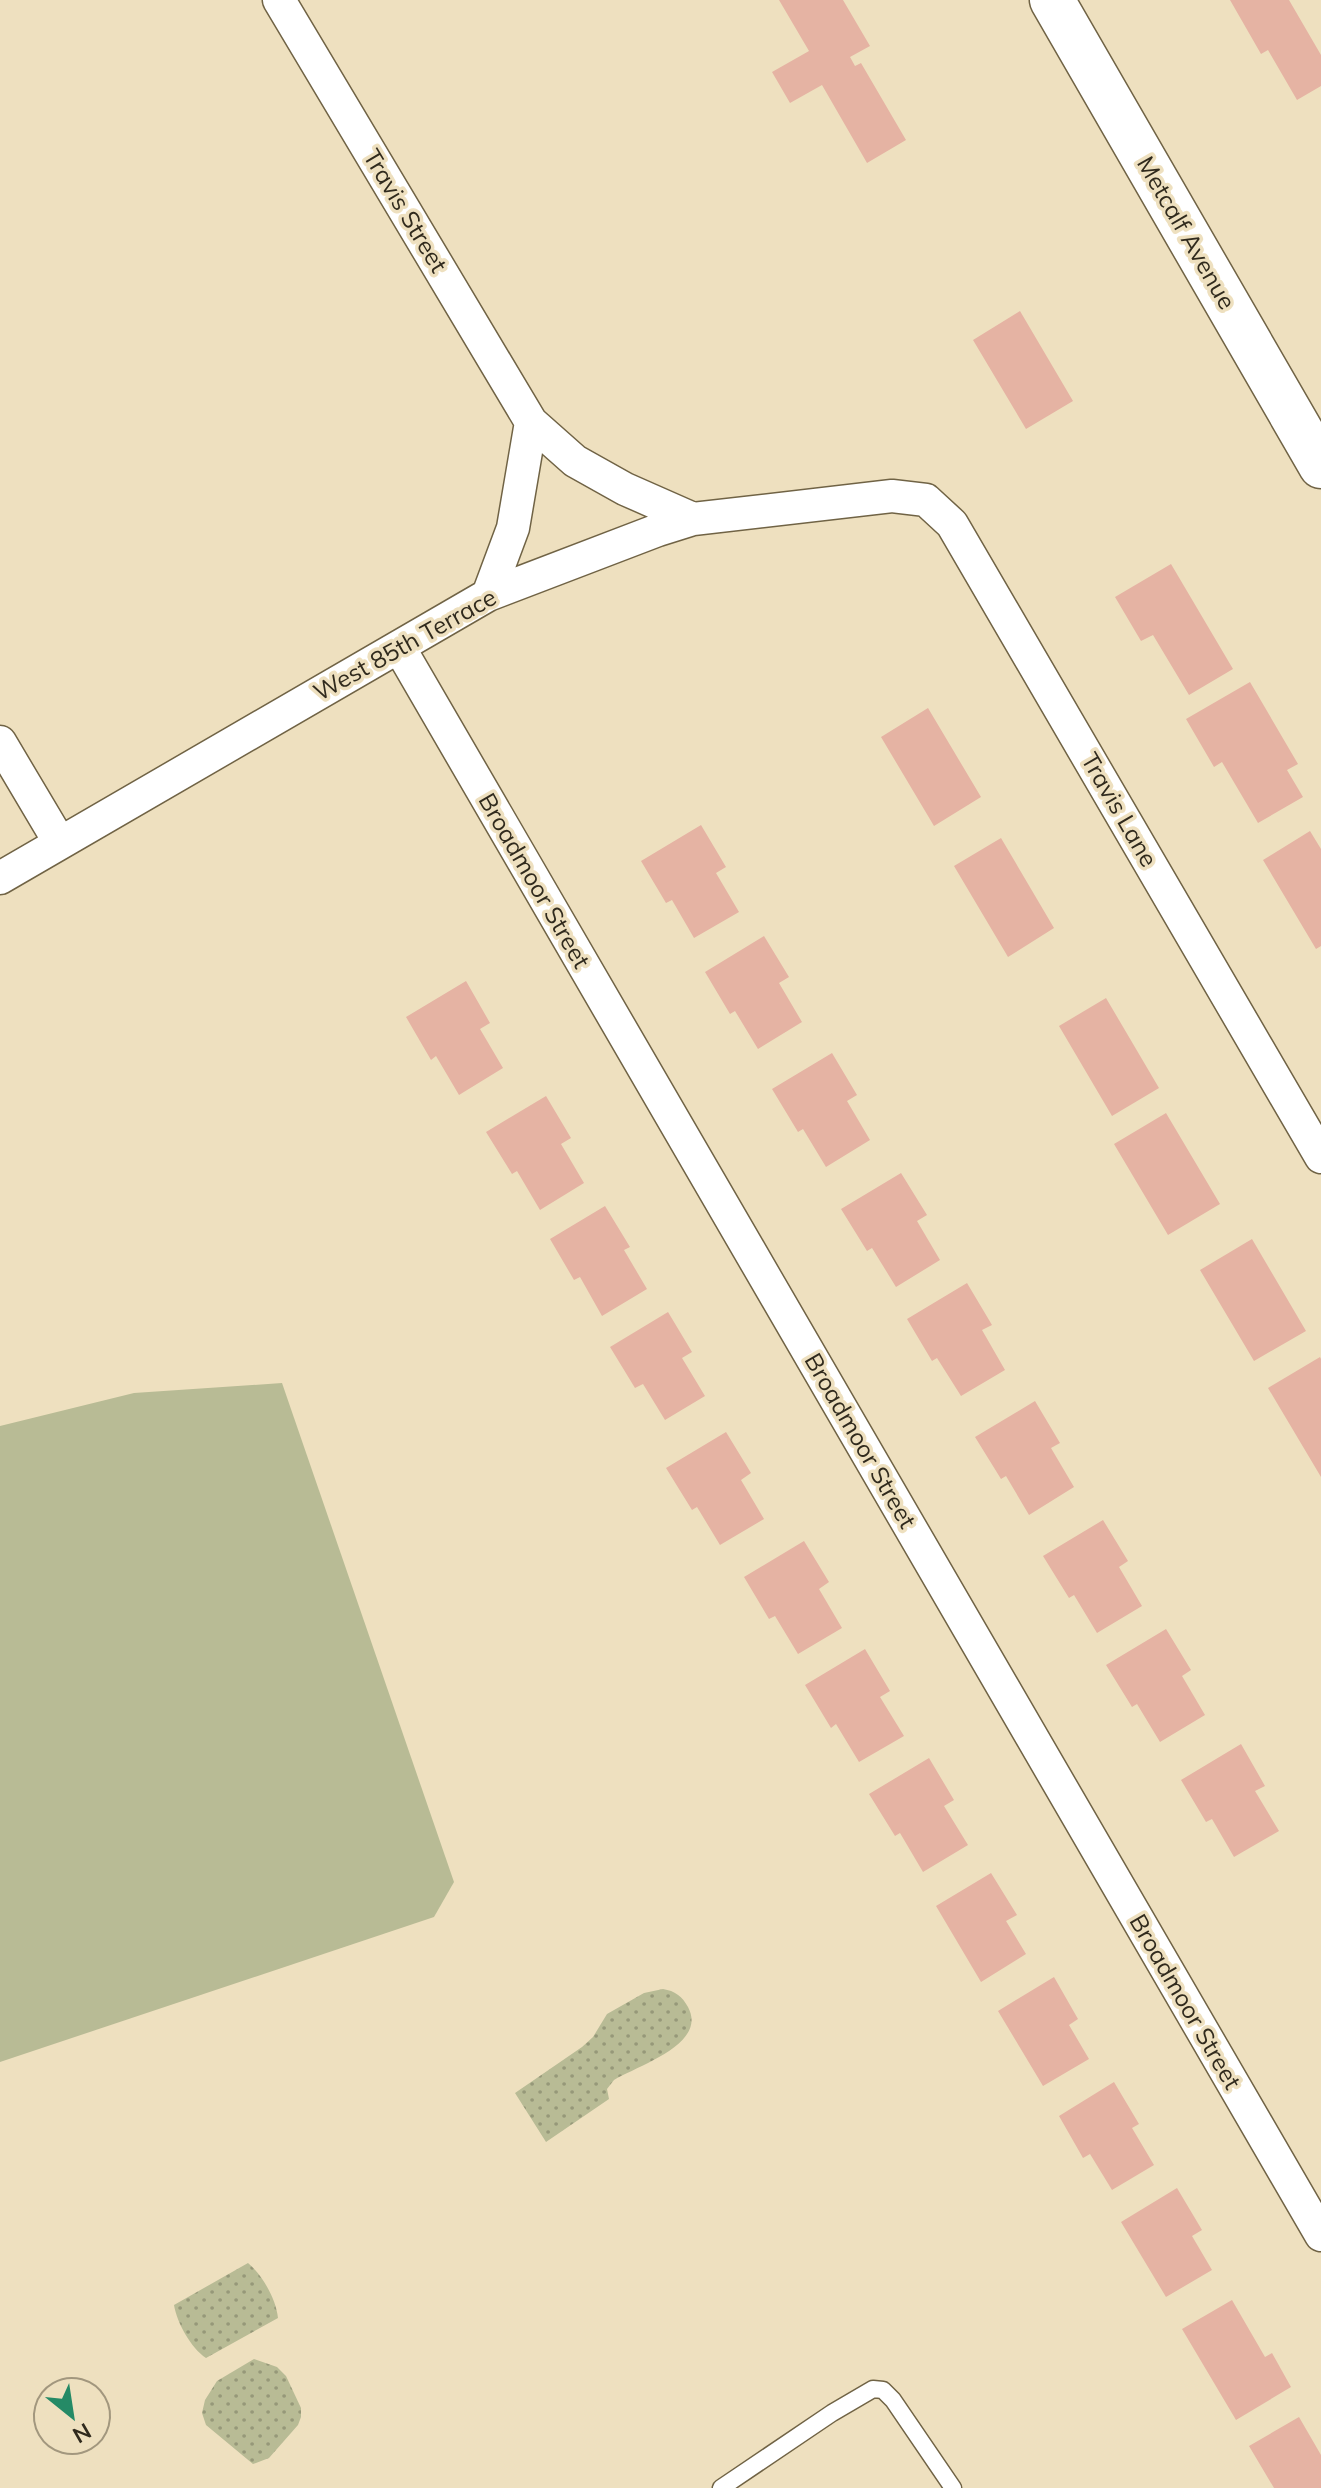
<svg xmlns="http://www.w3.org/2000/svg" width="1321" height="2488" viewBox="0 0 1321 2488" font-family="Mulish,sans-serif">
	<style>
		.grass { fill: url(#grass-dots) }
		.pitch { fill: #b8bb95 }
		.building { fill: #e5b3a3 }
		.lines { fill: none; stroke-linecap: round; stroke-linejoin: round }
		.service-casing { stroke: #706345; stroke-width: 19 }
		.minor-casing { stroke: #706345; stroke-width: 35 }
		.primary-casing { stroke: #706345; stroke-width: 47 }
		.service { stroke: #fff; stroke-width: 16 }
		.minor { stroke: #fff; stroke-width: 32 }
		.primary { stroke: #fff; stroke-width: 44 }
		.labels { text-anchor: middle; stroke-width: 7; stroke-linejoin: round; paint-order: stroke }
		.street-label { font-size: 24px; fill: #302a1d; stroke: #eee0bf }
	</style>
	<defs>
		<pattern id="grass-dots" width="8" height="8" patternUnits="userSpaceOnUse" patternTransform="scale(2)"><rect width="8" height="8" fill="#b8bb95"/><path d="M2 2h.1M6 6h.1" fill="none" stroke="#969879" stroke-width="1.8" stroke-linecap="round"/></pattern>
	</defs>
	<rect width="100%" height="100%" fill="#eee0bf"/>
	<path class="grass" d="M663,1989C675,1991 682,1996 688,2007C708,2044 639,2065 614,2080L607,2089L609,2099L546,2142L515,2093L582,2047L593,2037L607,2014L644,1993Z
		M248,2263C263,2276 276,2299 278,2318L206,2358C191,2348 177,2323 174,2305Z
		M254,2359L277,2367L286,2376L301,2408V2417L298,2425L269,2458L253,2464L206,2425L202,2413L205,2400L217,2381Z"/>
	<path class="pitch" d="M282,1383L454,1882L434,1917L0,2062V1426L134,1393Z"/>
	<path class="building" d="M779,0H843L870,46L850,57L855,66L861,63L906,140L867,163L822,85L790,103L772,72L809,51Z
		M1230,0H1289L1321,55V86L1297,100L1268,50L1261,54Z
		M1020,311L1073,401L1026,429L973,340Z
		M1171,564L1233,669L1189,695L1153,635L1141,641L1115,597Z
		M1250,682L1298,764L1287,770L1303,797L1258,823L1222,762L1214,767L1186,719Z
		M928,708L981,797L934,826L881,737Z
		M701,825L726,867L716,873L739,912L694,938L672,900L666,903L641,861Z
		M1310,831L1321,849V946L1316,949L1263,860Z
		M1001,838L1054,928L1008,957L954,866Z
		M764,936L789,977L779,983L802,1022L758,1049L735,1011L730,1014L705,972Z
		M466,981L490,1023L480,1029L503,1068L459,1095L436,1056L431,1060L406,1017Z
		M1106,998L1159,1088L1112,1116L1059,1026Z
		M832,1053L857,1095L847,1101L870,1140L826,1167L803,1129L798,1132L772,1089Z
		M546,1096L571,1138L561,1144L584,1183L540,1210L517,1171L512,1174L486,1132Z
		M1166,1113L1220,1204L1168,1235L1114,1144Z
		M901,1173L927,1215L917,1221L940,1260L896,1287L872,1248L867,1251L841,1209Z
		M605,1206L630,1247L624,1250L647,1289L602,1316L580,1277L574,1280L550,1239Z
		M1252,1239L1306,1331L1254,1361L1200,1270Z
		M967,1283L992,1325L982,1330L1005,1370L961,1396L937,1358L932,1361L907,1319Z
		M668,1312L692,1352L682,1358L705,1396L665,1420L643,1384L635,1388L610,1347Z
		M1320,1357L1321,1359V1477L1268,1388Z
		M1035,1401L1060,1443L1051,1448L1074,1487L1029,1515L1006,1476L1001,1479L975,1437Z
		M726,1432L751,1473L741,1480L764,1519L720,1545L697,1507L692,1510L666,1468Z
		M1103,1520L1128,1561L1119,1567L1142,1606L1097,1633L1074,1595L1069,1598L1043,1556Z
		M804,1541L829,1582L819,1589L842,1628L798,1654L775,1616L769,1619L744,1577Z
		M1166,1629L1191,1670L1182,1676L1205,1715L1160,1742L1137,1704L1132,1707L1106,1665Z
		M865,1649L890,1691L880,1697L904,1736L859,1762L836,1724L831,1728L805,1685Z
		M1241,1744L1265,1786L1255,1791L1279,1831L1234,1857L1212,1819L1206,1822L1181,1780Z
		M929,1758L954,1800L944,1806L968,1845L923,1872L900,1833L895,1836L869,1794Z
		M991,1873L1017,1915L1006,1921L1026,1954L981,1982L936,1906Z
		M1054,1977L1078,2019L1069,2025L1089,2059L1043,2086L998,2011Z
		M1114,2082L1139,2124L1132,2128L1154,2165L1112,2190L1090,2154L1083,2158L1059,2116Z
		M1177,2188L1202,2230L1192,2236L1212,2270L1166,2297L1121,2222Z
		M1232,2300L1265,2357L1272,2353L1291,2387L1236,2420L1182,2329Z
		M1299,2417L1321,2455V2488H1274L1249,2446Z"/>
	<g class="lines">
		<defs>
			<path id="service" d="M721,2488L832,2413L873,2389L883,2390L893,2400L953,2488"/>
			<path id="minor" d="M279,0L531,422L575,461L625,489L693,519
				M488,595L513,528L531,422
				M399,647L1321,2235
				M0,742L60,843
				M0,878L488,595L658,530L693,519L892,496L926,500L952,524L1321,1157"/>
			<path id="primary" d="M1052,0L1321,466"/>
		</defs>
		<use href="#service" class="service-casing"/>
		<use href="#minor" class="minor-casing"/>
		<use href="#primary" class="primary-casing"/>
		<use href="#service" class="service"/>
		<use href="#minor" class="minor"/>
		<use href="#primary" class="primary"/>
	</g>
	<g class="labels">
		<g class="street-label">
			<text transform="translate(405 211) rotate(59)" y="8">Travis Street</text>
			<text transform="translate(1186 233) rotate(60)" y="8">Metcalf Avenue</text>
			<text transform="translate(405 645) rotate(-29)" y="8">West 85th Terrace</text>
			<text transform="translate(1119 810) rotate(60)" y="8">Travis Lane</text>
			<text transform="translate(534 881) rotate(60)" y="8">Broadmoor Street</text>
			<text transform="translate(860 1441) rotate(60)" y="8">Broadmoor Street</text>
			<text transform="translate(1185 2002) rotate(60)" y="8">Broadmoor Street</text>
		</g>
	</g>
	<g transform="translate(72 2416) rotate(150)"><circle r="38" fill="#eee0bf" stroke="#a2977e" stroke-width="2"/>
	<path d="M0-6L14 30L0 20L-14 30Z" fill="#258a66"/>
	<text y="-12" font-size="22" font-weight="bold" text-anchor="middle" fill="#302a1d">N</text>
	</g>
</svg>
